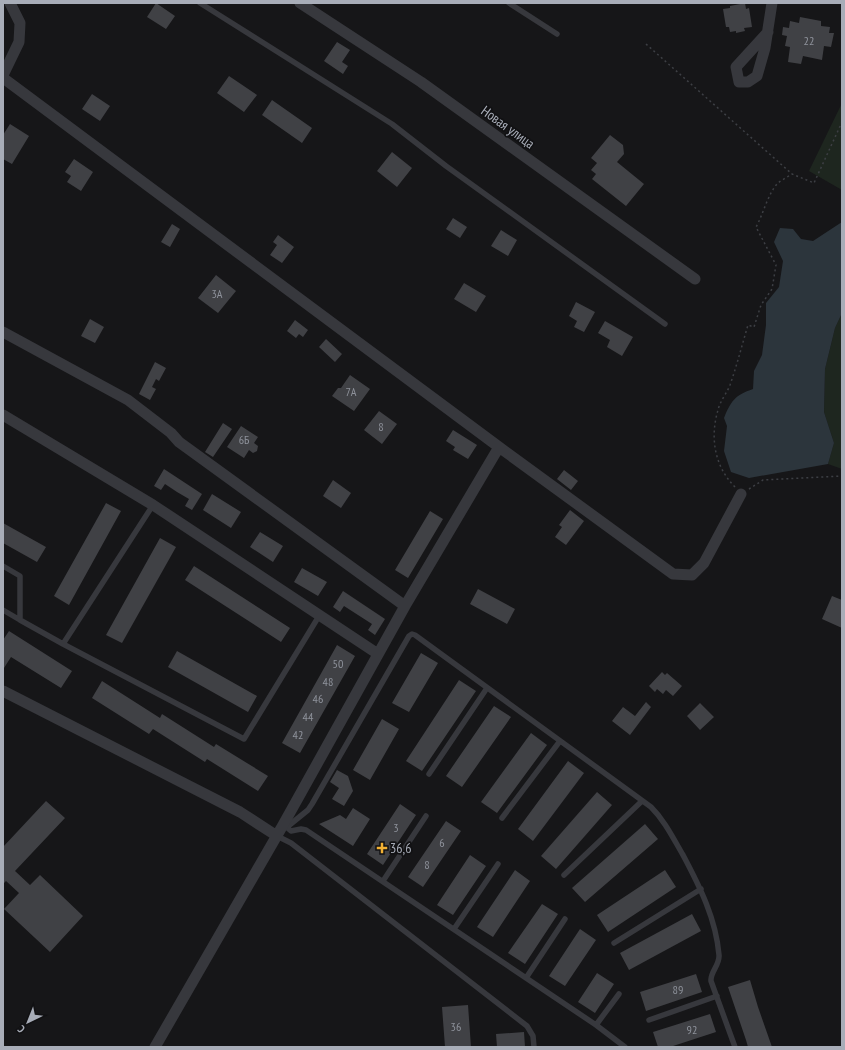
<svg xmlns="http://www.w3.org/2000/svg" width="845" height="1050" viewBox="0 0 845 1050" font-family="'PT Sans Narrow',sans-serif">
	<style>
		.green { fill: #1e261f }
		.water { fill: #2c353c }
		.building { fill: #404145 }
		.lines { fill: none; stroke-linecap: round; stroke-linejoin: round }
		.path { stroke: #3d3f44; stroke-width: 1.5; stroke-dasharray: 2 3; stroke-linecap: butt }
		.lane { stroke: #37383d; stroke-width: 5.5 }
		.street { stroke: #37383d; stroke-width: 11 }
		.poi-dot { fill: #f2b134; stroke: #111113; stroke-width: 1.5 }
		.labels { text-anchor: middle; stroke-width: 3.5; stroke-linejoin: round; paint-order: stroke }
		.number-label { font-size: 12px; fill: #8e929b }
		.street-label { font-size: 14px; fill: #a8adb8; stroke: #111113 }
		.poi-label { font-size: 14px; fill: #a8adb8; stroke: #111113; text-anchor: start }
	</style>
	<rect width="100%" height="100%" fill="#161618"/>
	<path class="green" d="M842,103V190L809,171Z
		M842,313V469L828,464L834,443L824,412L825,369L835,328Z"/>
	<path class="water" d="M842,222V313L835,328L825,369L824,412L834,443L828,464L749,478L731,472L724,451L727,426L724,418C731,401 735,395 753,389L754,371L762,355L766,325V303L779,287L783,261L774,242L780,228L793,229L801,239L813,241Z"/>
	<path class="building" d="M156,3L175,16L166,29L147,17Z
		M745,3L746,9L749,8L752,27L744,28L745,31L736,33V31L730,32L729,27H726L723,9L730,8V6Z
		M800,17L821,21V26L830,27L829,33H834L831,47L824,46L822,60L803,56L801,64L788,62L790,47L785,46L787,36L782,35L783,27L789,28L790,21L799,23Z
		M337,42L350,50L342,62L348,66L343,74L324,61Z
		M229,76L257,95L244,112L217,93Z
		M92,94L110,106L100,121L82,109Z
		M272,100L312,128L302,143L262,115Z
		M10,124L29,136L12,164L3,159V135Z
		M610,135L623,145L624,154L617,162L644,184L626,206L592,179L596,174L591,170L597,163L591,158Z
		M392,152L412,168L397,187L377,171Z
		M74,159L93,172L81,191L67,182L71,176L65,172Z
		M453,218L467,227L460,238L446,229Z
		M172,224L180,229L170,247L161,242Z
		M501,230L517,240L508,256L491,246Z
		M278,235L294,247L282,263L270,255L277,245L273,242Z
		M216,275L236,291L218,313L198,298Z
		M464,283L486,296L476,312L454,299Z
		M576,302L595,312L584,332L574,327L577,321L569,316Z
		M90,319L104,327L95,343L81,336Z
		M295,320L308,330L303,337L299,334L296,338L287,331Z
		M605,321L633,337L622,356L607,347L610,340L598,333Z
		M326,339L342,354L335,362L319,347Z
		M155,362L166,368L159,381L156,379L152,387L156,389L150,400L139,394Z
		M350,375L370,389L354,411L332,396L338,388H341Z
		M379,411L397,424L382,444L364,430Z
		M223,423L232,429L213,457L205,452Z
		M241,426L258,437L254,443L258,446L257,451L253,453L249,450L244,458L227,447Z
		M453,430L477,445L468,459L453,450L455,447L446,441Z
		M164,469L202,494L192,510L185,506L189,499L177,492L165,484L161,490L154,486Z
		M564,470L578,481L571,490L557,479Z
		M333,480L351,493L341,508L323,496Z
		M212,494L241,512L231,528L203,510Z
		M106,503L121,511L69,605L54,596Z
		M570,510L584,521L566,545L555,537L562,527L559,525Z
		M430,511L443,519L408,578L395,570Z
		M3,523L46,547L37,562L3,543Z
		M260,532L283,546L273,562L250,547Z
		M160,538L176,547L122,643L106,635Z
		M194,566L290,628L281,642L185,580Z
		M302,568L327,582L318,596L294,582Z
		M478,589L515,609L507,624L470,604Z
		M343,591L385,619L375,635L368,630L372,624L344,606L340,612L333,607Z
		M832,596L842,600V628L822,619Z
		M9,631L72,671L61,688L11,657L4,668L3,667V640Z
		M337,645L355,656L300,753L282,743Z
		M177,651L257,696L248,712L168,667Z
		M421,653L438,663L409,712L392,703Z
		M662,672L665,675L667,673L682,686L673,696L666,690L663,694L657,689L655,692L649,686Z
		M459,680L476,691L422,771L406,761Z
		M102,681L160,718L162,714L214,747L216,744L268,776L258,791L207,759L205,762L153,729L149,734L92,698Z
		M646,702L651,707L630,735L612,721L623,707L635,716Z
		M700,703L714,717L700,730L687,716Z
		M494,706L511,717L462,787L446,776Z
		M382,719L399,729L370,780L353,770Z
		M531,733L547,745L497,813L481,802Z
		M568,761L584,773L533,841L518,829Z
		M337,770L348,776L353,791L344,806L332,799L339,788L330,782Z
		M597,792L612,805L556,869L541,856Z
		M46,801L65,818L15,871L30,885L40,875L83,916L50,952L4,909L19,893L6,881L3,884V847Z
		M400,804L416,815L383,865L367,854Z
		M353,808L370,819L353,846L319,824L340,815L346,819Z
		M446,821L461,831L423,887L408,877Z
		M645,824L658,839L585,902L572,888Z
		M470,855L486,866L453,915L437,905Z
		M515,870L530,881L493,937L477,927Z
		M665,870L676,887L608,932L597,915Z
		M542,904L558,914L525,964L508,953Z
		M692,914L701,931L629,970L620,953Z
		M580,929L596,940L565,986L549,976Z
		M597,973L614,984L595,1013L578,1002Z
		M696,974L702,992L646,1011L640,992Z
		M750,980L758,1007L772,1047H748L746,1040L728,987Z
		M468,1005L471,1047H445L442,1007Z
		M710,1014L716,1032L670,1047H658L653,1032Z
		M524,1032L525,1047H497L496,1034Z"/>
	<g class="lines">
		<path class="path" d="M646,44L792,174
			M735,487C714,466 710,437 718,410C720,401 727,393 730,385C737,365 742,345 748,325L754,327L761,305L772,289L776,265L756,227C763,215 768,193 778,183C782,180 787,177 792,174L814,183L842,122
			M749,489L763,480L842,476"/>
		<path class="lane" d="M200,3L392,124L446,166L665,324
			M509,3L557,34
			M153,505L63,644L244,739L319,616
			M3,566L20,576V620L63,644
			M3,610L20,620
			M429,774L487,688
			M502,818L560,741
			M284,825L291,831L301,829L306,830L596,1025L625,1047
			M287,827L308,810L312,804L409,636L412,634L415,635L651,807C665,821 673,838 683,855C700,887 716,919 719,955C720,965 710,972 711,981L735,1047
			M277,836L291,843L527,1026L533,1036L534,1047
			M564,875L642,801
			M383,881L426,816
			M454,929L498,864
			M614,943L701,889
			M526,978L565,919
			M649,1020L717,996
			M596,1025L619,994"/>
		<path class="street" d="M300,3L421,82L695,279
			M768,32L736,67L739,82H748L757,76L765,48L772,3
			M3,75L19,42L20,23L10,3
			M3,78L499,447L673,574L692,575L704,563L741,494
			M3,332L128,400L171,433L179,442L405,606
			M3,415L153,505L378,654
			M3,691L240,812L277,836
			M155,1047L283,825L405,606L499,447"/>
	</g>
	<path class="poi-dot" d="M380 842h4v4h4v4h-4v4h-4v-4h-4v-4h4z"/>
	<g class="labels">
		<g class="number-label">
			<text x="809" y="45">22</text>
			<text x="217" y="298">3А</text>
			<text x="351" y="396">7А</text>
			<text x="381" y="431">8</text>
			<text x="244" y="444">6Б</text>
			<text x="338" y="668">50</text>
			<text x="328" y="686">48</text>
			<text x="318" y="703">46</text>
			<text x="308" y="721">44</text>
			<text x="298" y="739">42</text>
			<text x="396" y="832">3</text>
			<text x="442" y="847">6</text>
			<text x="427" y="869">8</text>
			<text x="678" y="994">89</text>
			<text x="456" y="1031">36</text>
			<text x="692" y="1034">92</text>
		</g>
		<g class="street-label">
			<text transform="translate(508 127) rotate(36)" y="5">Новая улица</text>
		</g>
		<g class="poi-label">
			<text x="390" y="853">36,6</text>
		</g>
	</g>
	<rect width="845" height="1050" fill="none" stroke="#a8adb8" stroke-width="8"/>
	<g transform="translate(28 1022) rotate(223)" stroke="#111113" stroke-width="3" paint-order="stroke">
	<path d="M0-3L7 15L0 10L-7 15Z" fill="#a8adb8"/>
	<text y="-6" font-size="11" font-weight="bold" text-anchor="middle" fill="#a8adb8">С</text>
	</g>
</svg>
